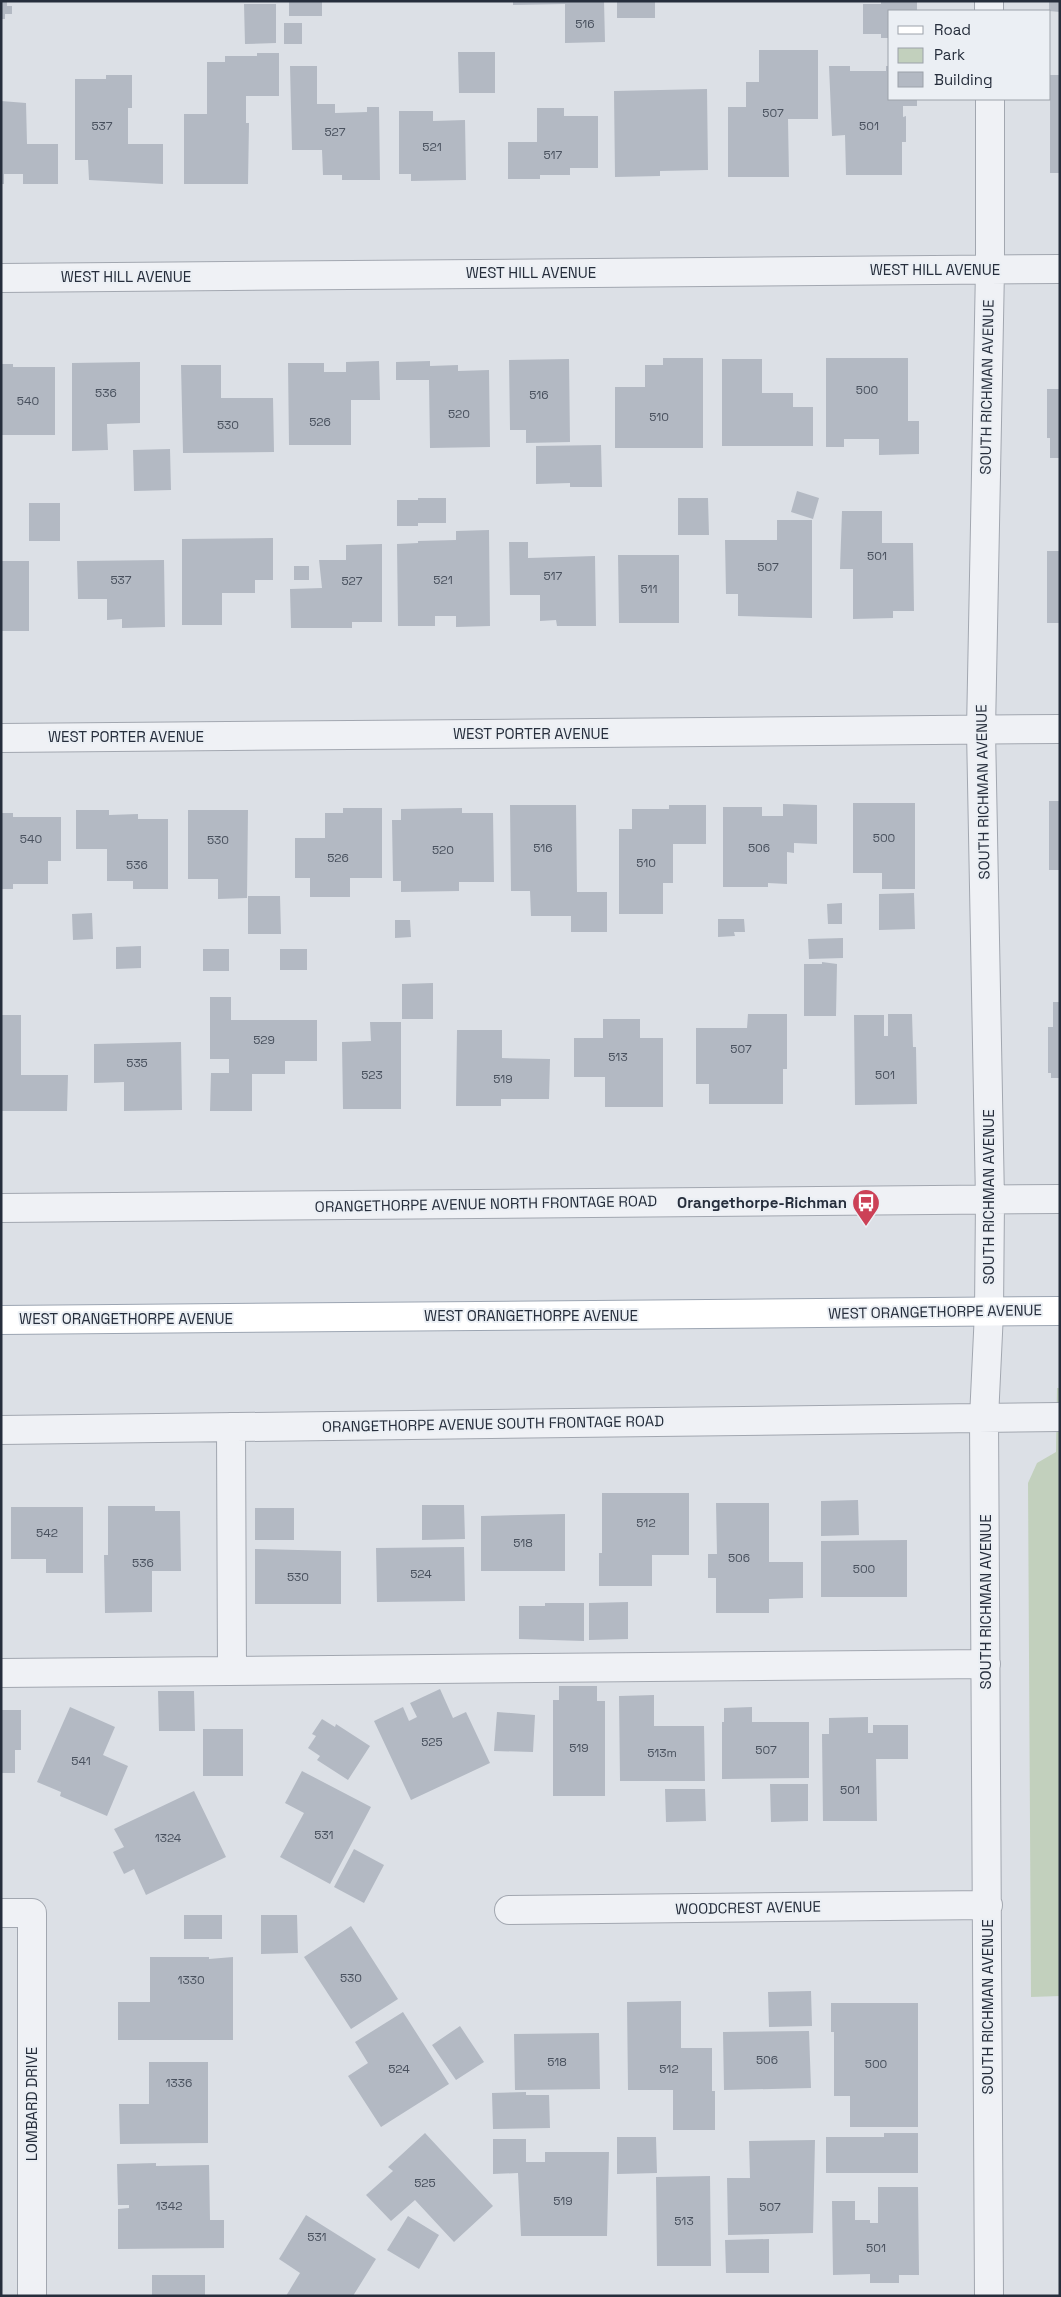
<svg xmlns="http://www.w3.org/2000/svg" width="1061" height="2297" viewBox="0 0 1061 2297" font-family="'Space Grotesk',sans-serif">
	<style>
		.green { fill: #c2d0bd }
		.building { fill: #b3b9c3 }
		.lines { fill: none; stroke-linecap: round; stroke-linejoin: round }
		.minor-casing { stroke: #a2a7b0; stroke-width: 30 }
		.major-casing { stroke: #9ca5b2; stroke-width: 30 }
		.minor { stroke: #eff1f5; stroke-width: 28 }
		.major { stroke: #fff; stroke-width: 28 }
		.labels { text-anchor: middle; stroke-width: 4; stroke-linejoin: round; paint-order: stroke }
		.number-label { font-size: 12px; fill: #49515e }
		.street-label { font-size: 15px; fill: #262e3c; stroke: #ebeff4 }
		.poi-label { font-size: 15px; font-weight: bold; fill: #262e3c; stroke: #ebeff4; text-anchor: end }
	</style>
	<rect width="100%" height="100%" fill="#dce0e6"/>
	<path class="green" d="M1057,1388H1060V1996L1031,1997L1028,1483L1037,1463L1056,1452Z"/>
	<path class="building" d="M1,1H7V6H12V14H5V19H1Z
		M289,1H322V16H289Z
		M513,1H604L605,42L565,43V4L513,5Z
		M617,1H655V18H617Z
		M881,1H917V11H890V38H881V34H863V4H881Z
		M1049,1H1060V12L1049,11Z
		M244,4H276V43L245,44Z
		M284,23H302V44H284Z
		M759,50H818V119H788L789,177H728V107H746V82H759Z
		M458,52H495V93H459Z
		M257,53H279V96H246V123H249L248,184H184V114H207V62H225V56H257Z
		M290,66H317V104H335V113L367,112V107H379L380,180H342V175H323L322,150H292Z
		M829,66H850V71H886V66H890V99H917V106H903V117L906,116V142H902V175H846L845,135L832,136Z
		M106,75H132V108H128V144H163V184L89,180L88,160H75V79H106Z
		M1050,75H1060V173H1050Z
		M707,89L708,170L660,171V176L615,177L614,91Z
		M1,101L26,103L27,144H58V184H23V174H4V184H1Z
		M537,108H564V116H598V168H570V175H540V179H508V142H537Z
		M399,111H433V121L465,120L466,180L411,181V174H399Z
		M663,358H703V448H615V387H645V365H663Z
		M826,358H908V421H919V454L879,455V439H844V447H826Z
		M569,359L570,442L526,443V430H510L509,360Z
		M722,359H762V393H793V407H813V446H722Z
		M379,361L380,400H351V445H289L288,363H324V372H346V362Z
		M430,361V366L458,365V371L489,370L490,447L430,448L429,380H396V362Z
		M140,362V423L107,424L108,450L72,451V363Z
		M1,364H13V367H55V435H1Z
		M181,365H221V398H273L274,452L183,453Z
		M1047,389H1060V458H1050V438H1047Z
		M601,445L602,487H570V483L536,484V446Z
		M170,449L171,490L134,491L133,450Z
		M797,491L819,498L813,519L791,512Z
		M418,498H446V523H418V526H397V500H418Z
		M678,498H708L709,535H678Z
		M29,503H60V541H29Z
		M842,511H882V543H913L914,611H893V618L853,619V569H840Z
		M777,520H812V618L738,616V594H726L725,540H777Z
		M489,530L490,626L456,627V616H435V626H398L397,544L418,543V541L456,540V531Z
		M273,538V580H255V593H222V625H182V539Z
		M509,542H528V558L595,556L596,626H557L556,620L540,621V595H510Z
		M382,544V622H352V628H291L290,589L322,588L319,560H346V545Z
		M1047,551H1060V623H1047Z
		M618,555H679V623H619Z
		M164,560L165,627L122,628V619L107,620V599H78L77,561Z
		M1,561H29V631H1Z
		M294,566H309V580H294Z
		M1049,801H1060V870H1049Z
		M853,803H915V889H882V873H853Z
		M783,804L817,805V844L794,843V853L787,852V884L768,883V887H723V807H762V816H783Z
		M510,805H576L577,892H607V932H571V916H531L530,891H511Z
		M669,805H706V844H673V883H663V914H619V829H632V809H669Z
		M343,808H382V878H350V897H310V878H295V838H325V813H343Z
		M462,808V813H493L494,882H459V891L401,892V881H393L392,820H401V809Z
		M76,810H109V815L138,814V819H168V889H133V881H107V849H76Z
		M188,810H248L247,898L218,899V879H188Z
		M1,813H13V817H61V861H48V884H13V889H1Z
		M914,893L915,929L879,930V894Z
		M248,896H280L281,934H248Z
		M842,903V924H828L827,904Z
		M92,913L93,939L73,940L72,914Z
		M718,919H744L745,932H734L735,936L718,937Z
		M395,920H410L411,937L395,938Z
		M843,938V958L809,959L808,939Z
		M141,946V968L116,969V947Z
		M203,949H229V971H203Z
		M280,949H307V970H280Z
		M822,962L837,964L836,1016H804V964H822Z
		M433,983V1019H402V984Z
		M210,997H231V1020H317V1061H285V1074H252V1111H210L211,1073H229V1059H210Z
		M1053,1002H1060V1078H1051V1073H1048V1027H1053Z
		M748,1014H787V1069H783V1104H709V1084H696V1028H747Z
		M888,1014H912L913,1047H916L917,1104L855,1105L854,1015H884V1036H888Z
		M1,1015H21V1075H68L67,1111H1Z
		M603,1019H640V1038H663V1107H605V1077H574V1038H603Z
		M370,1022H401V1109H343L342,1042L371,1041Z
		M457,1030H502V1058L550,1059L549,1099H501V1106H456Z
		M181,1042L182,1110L124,1111V1082L94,1083V1044Z
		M602,1493H689V1555H652V1586H599V1553H602Z
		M858,1500L859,1535L821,1536V1501Z
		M716,1503H769V1562H803V1598L769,1599V1613H716V1578H708V1554H717Z
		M422,1505H464L465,1539L422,1540Z
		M108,1506H155V1511H180L181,1571H152V1612L105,1613L104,1555H108Z
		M11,1507H83V1573H46V1559H11Z
		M255,1508H294V1540H255Z
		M565,1514V1571H481V1516Z
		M907,1540V1597H821V1541Z
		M464,1547L465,1601L377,1602L376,1548Z
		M255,1549L341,1551V1604H255Z
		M628,1602V1639L589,1640V1603Z
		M545,1603H584V1641L519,1639V1606H545Z
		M559,1686H597V1701H605V1796H553V1700H559Z
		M440,1689L453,1718L466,1712L490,1763L411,1800L374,1721L403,1707L409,1721L417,1717L410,1703Z
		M158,1691H194L195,1731H159Z
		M654,1695V1726H704L705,1781H620L619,1696Z
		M70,1707L115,1727L103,1755L128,1766L107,1816L60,1796L61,1792L37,1782Z
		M752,1707V1722H809V1778L722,1779V1722H724V1708Z
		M1,1710H21V1750H15V1773H1Z
		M497,1712L535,1715L533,1752L494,1751Z
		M868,1717V1733H873V1725H908V1759H876L877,1821H823L822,1734H829V1718Z
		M322,1719L335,1727L336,1724L370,1746L348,1780L317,1760L320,1756L308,1748L316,1736L312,1734Z
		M203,1729H243V1776H203Z
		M302,1771L371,1807L330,1884L280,1857L304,1813L285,1803Z
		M770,1784H808V1821L771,1822Z
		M665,1789H705L706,1821L666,1822Z
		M194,1791L226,1857L146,1895L134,1869L124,1874L113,1852L124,1847L114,1829Z
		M354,1849L384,1865L364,1903L334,1887Z
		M184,1915H222V1939H184Z
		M261,1915H297L298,1953L261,1954Z
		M351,1926L398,1999L351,2029L304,1957Z
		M150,1957H209V1959L233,1957V2040H118V2002H150Z
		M811,1991L812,2026L769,2027L768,1992Z
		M681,2001V2048H712V2091H715V2130H673V2090H628L627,2002Z
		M831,2003H918V2127H850V2096H834V2032H831Z
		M403,2012L449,2084L381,2127L348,2076L368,2063L355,2042Z
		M460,2026L484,2062L456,2080L432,2045Z
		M809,2031L811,2088L724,2090L723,2032Z
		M599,2033L600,2089L515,2090L514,2034Z
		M149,2062H208V2143L120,2144L119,2104H149Z
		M526,2092V2095H549L550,2128L493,2129L492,2093Z
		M425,2133L493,2206L454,2242L415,2200L391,2221L366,2195L393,2171L388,2167Z
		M884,2133H918V2173H826V2137H884Z
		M617,2137H656L657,2173L617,2174Z
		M493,2139H526V2162H545V2152H609L607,2236H521L518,2173L493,2174Z
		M815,2140L813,2233L728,2235L727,2178H750L749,2141Z
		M156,2163V2166L209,2165L210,2220H224V2248L118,2249V2209L129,2208V2205H118L117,2164Z
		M710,2176L711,2266H657L656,2177Z
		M878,2187H918L919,2275H899V2283H870V2274L833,2275L832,2201H855V2220H870V2223H878Z
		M306,2215L376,2259L353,2296H286L300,2273L279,2259Z
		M408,2216L439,2235L419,2269L387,2250Z
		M769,2239V2273H726L725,2240Z
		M152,2275H205V2296H152Z"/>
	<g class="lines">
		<defs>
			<path id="minor" d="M989,1V11
				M1,278L1060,269
				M1,738L1060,729
				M1,1208L1060,1199
				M231,1427L232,1671
				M1,1430L1060,1417
				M1,1673L986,1664
				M509,1910L988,1905
				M1,1913H32V2296
				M989,2296L984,1418L989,1312L990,1200L981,730L990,269V99"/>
			<path id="major" d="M1,1320L1060,1311"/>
		</defs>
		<use href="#minor" class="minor-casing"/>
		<use href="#major" class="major-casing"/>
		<use href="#minor" class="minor"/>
		<use href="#major" class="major"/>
	</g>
	<defs>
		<symbol id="bus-pin" viewBox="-11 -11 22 30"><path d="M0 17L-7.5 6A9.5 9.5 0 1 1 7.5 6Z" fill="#cc4157" stroke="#ebeff4"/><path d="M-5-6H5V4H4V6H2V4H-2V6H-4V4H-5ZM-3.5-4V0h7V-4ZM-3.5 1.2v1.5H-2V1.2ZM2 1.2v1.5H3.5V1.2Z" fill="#fff"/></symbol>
	</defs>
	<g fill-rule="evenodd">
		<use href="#bus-pin" x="850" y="1187" width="32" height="43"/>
	</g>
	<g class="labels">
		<g class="number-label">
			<text x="585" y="28">516</text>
			<text x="773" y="117">507</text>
			<text x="102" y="130">537</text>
			<text x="869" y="130">501</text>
			<text x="335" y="136">527</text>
			<text x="432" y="151">521</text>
			<text x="553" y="159">517</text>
			<text x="867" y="394">500</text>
			<text x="106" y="397">536</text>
			<text x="539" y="399">516</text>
			<text x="28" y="405">540</text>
			<text x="459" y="418">520</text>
			<text x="659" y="421">510</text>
			<text x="320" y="426">526</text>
			<text x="228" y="429">530</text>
			<text x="877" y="560">501</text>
			<text x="768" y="571">507</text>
			<text x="553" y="580">517</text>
			<text x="121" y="584">537</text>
			<text x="443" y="584">521</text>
			<text x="352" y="585">527</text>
			<text x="649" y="593">511</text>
			<text x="884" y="842">500</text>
			<text x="31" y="843">540</text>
			<text x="218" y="844">530</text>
			<text x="543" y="852">516</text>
			<text x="759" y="852">506</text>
			<text x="443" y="854">520</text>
			<text x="338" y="862">526</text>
			<text x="646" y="867">510</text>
			<text x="137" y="869">536</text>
			<text x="264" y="1044">529</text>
			<text x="741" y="1053">507</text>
			<text x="618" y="1061">513</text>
			<text x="137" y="1067">535</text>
			<text x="372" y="1079">523</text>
			<text x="885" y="1079">501</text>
			<text x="503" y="1083">519</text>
			<text x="646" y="1527">512</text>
			<text x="47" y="1537">542</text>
			<text x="523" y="1547">518</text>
			<text x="739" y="1562">506</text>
			<text x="143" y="1567">536</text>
			<text x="864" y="1573">500</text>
			<text x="421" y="1578">524</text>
			<text x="298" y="1581">530</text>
			<text x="432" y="1746">525</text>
			<text x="579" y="1752">519</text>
			<text x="766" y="1754">507</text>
			<text x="662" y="1757">513m</text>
			<text x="81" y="1765">541</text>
			<text x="850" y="1794">501</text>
			<text x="324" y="1839">531</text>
			<text x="168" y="1842">1324</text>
			<text x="351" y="1982">530</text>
			<text x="191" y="1984">1330</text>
			<text x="767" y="2064">506</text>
			<text x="557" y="2066">518</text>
			<text x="876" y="2068">500</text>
			<text x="399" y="2073">524</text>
			<text x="669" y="2073">512</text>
			<text x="179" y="2087">1336</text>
			<text x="425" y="2187">525</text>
			<text x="563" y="2205">519</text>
			<text x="169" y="2210">1342</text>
			<text x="770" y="2211">507</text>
			<text x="684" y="2225">513</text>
			<text x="317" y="2241">531</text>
			<text x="876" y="2252">501</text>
		</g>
		<g class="street-label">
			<text x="935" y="275">WEST HILL AVENUE</text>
			<text x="531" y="278">WEST HILL AVENUE</text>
			<text x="126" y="282">WEST HILL AVENUE</text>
			<text transform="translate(987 387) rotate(-89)" y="5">SOUTH RICHMAN AVENUE</text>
			<text x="531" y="739">WEST PORTER AVENUE</text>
			<text x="126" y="742">WEST PORTER AVENUE</text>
			<text transform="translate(983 792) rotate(-91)" y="5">SOUTH RICHMAN AVENUE</text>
			<text transform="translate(989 1197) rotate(-90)" y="5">SOUTH RICHMAN AVENUE</text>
			<text transform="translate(486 1204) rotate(-1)" y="5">ORANGETHORPE AVENUE NORTH FRONTAGE ROAD</text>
			<text transform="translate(935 1312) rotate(-1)" y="5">WEST ORANGETHORPE AVENUE</text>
			<text x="531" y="1321">WEST ORANGETHORPE AVENUE</text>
			<text x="126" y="1324">WEST ORANGETHORPE AVENUE</text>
			<text transform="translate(493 1424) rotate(-1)" y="5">ORANGETHORPE AVENUE SOUTH FRONTAGE ROAD</text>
			<text transform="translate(986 1602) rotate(-90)" y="5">SOUTH RICHMAN AVENUE</text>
			<text transform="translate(748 1908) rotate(-1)" y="5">WOODCREST AVENUE</text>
			<text transform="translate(988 2007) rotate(-90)" y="5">SOUTH RICHMAN AVENUE</text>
			<text transform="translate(32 2104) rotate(-90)" y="5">LOMBARD DRIVE</text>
		</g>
		<g class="poi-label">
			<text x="847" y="1208">Orangethorpe-Richman</text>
		</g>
	</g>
	<rect width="1061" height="2297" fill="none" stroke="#262e3c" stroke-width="5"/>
	<rect x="888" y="10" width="162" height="90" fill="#ebeff4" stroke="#9ca2aa"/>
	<rect x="898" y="26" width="25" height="8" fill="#ffffff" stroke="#9ca2aa"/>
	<text x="934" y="35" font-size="15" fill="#262e3c">Road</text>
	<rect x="898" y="48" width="25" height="15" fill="#c2d0bd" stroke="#9ca2aa"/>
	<text x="934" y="60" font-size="15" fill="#262e3c">Park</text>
	<rect x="898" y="72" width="25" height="15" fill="#b3b9c3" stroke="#9ca2aa"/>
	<text x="934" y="85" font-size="15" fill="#262e3c">Building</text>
</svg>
